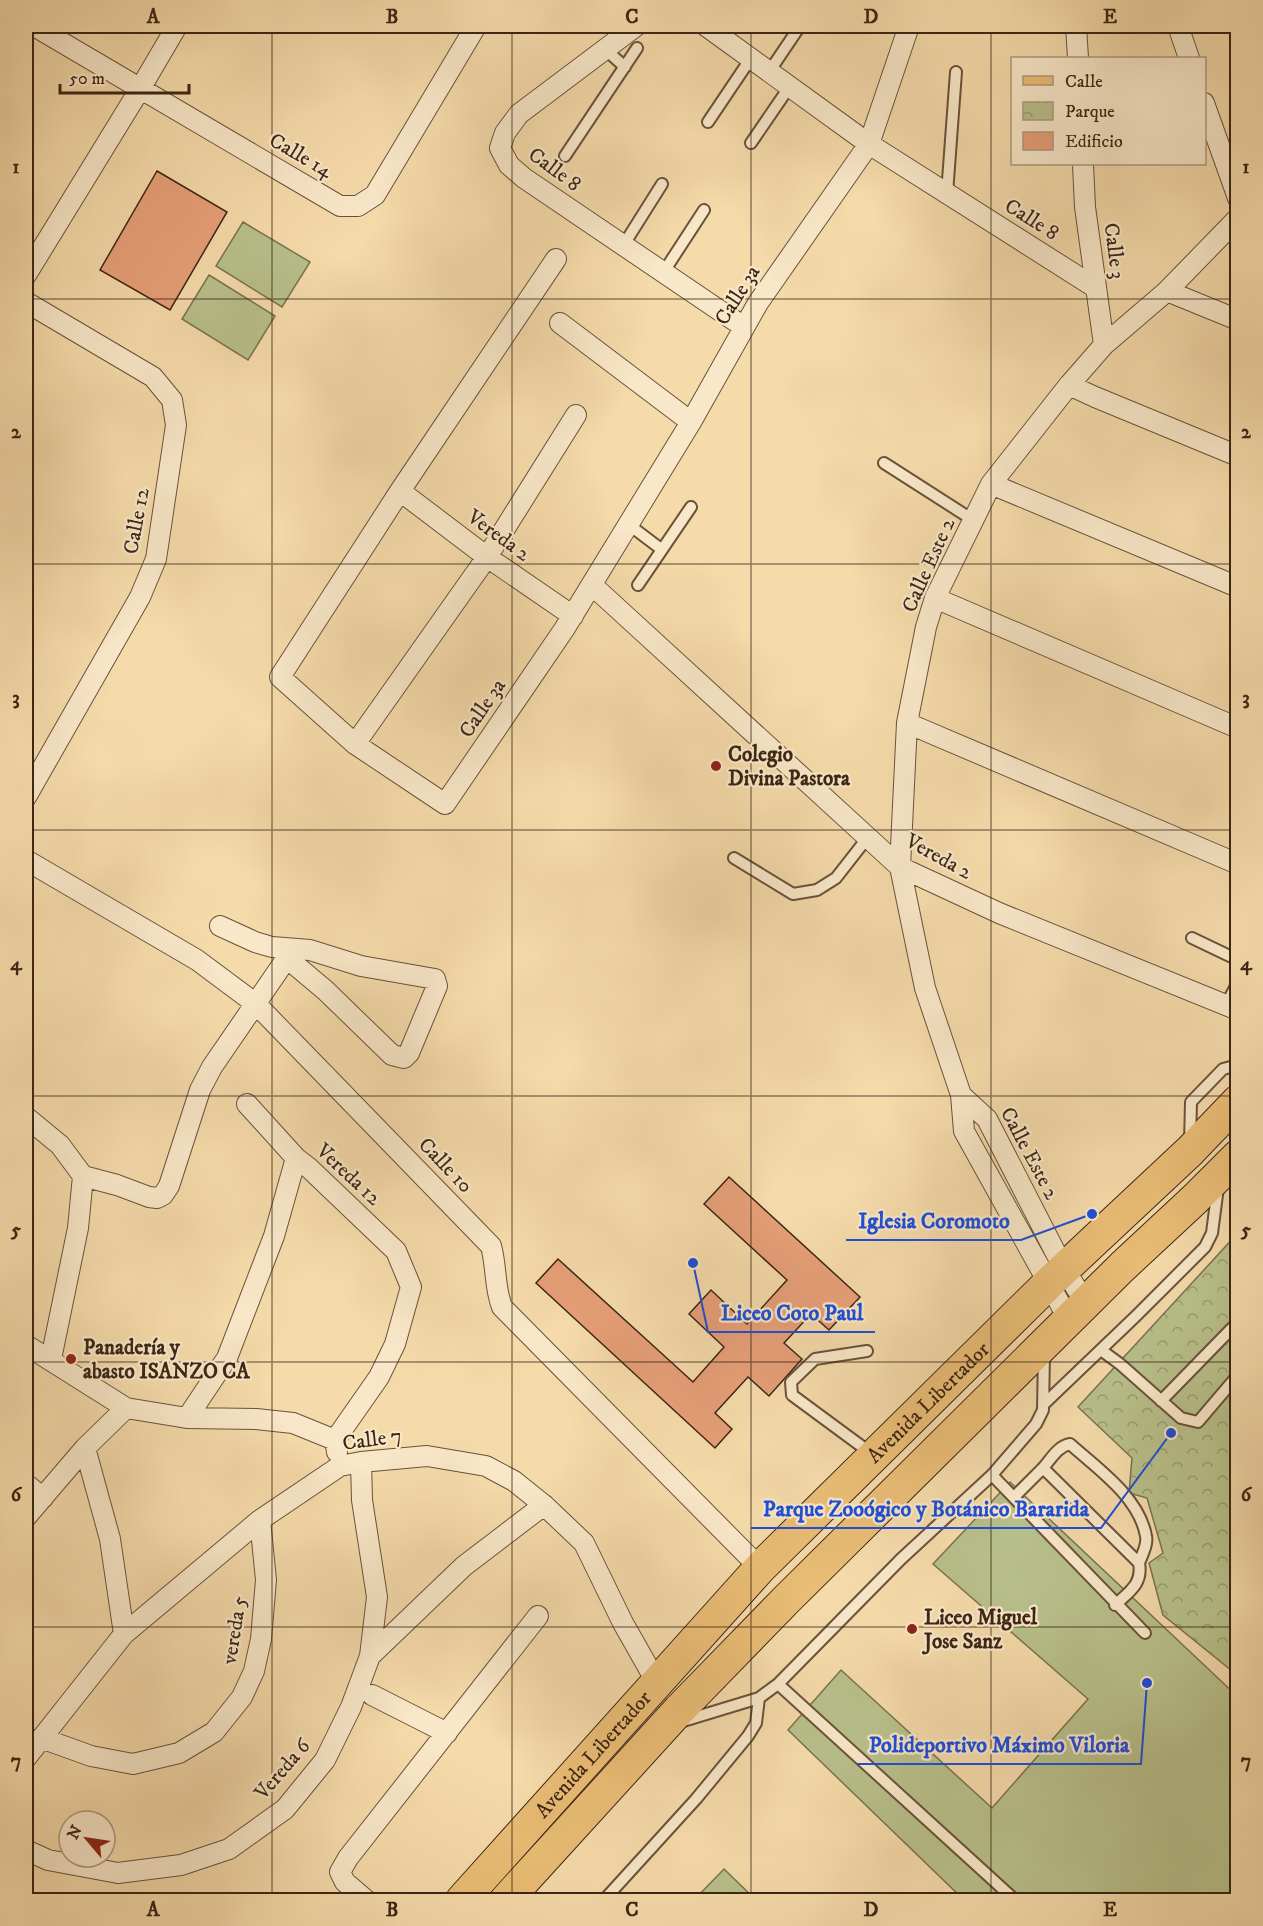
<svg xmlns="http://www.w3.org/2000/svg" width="1263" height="1926" viewBox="0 0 1263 1926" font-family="'IM FELL DW Pica',serif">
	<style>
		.park { fill: url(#park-crowns); stroke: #7a7250; stroke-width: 1.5 }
		.pitch { fill: #b8c08b; stroke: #7a7250; stroke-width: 1.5 }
		.building { fill: #e69f78; stroke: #3c2515; stroke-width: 1.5 }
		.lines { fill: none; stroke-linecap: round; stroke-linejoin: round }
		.service-casing { stroke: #6a523a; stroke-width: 14 }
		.minor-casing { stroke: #6a523a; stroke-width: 22 }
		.primary-casing { stroke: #3c2515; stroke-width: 34 }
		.service { stroke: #f8e7c8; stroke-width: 10 }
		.minor { stroke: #f8e7c8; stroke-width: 20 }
		.primary { stroke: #eabd75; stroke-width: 32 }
		.grid { fill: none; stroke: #3c2515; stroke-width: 1.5; stroke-opacity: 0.55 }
		.poi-dot { fill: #8f2418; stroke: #f8e7c8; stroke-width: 2 }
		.labels { text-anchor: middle; stroke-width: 4.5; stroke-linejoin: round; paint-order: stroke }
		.street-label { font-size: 21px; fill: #3c2515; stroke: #f8e7c8 }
		.poi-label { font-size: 21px; font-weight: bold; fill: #3c2515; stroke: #f8e7c8; text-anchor: start }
		.leader { fill: none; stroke: #1d4ed8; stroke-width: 2 }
		.callout-dot { fill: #1d4ed8; stroke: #f8e7c8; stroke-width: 2 }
		.callout-label { font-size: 22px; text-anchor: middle; font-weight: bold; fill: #1d4ed8; stroke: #f8e7c8; stroke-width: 4.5; stroke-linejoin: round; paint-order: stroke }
		.neatline { fill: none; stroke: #3c2515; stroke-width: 2 }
		.grid-label { font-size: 20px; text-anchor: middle; font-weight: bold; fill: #3c2515 }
	</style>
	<defs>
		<pattern id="park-crowns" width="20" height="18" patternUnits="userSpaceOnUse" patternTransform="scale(1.5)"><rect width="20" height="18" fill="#b8c08b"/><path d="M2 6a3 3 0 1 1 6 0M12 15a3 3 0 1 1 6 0" fill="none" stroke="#979c70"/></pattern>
	</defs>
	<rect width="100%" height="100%" fill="#f5daaa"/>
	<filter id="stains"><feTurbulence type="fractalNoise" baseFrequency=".00333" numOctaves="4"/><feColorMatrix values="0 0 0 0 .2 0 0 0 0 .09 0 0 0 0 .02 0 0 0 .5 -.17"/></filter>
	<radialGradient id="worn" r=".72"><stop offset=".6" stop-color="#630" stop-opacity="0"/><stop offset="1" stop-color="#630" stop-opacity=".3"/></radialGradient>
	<path class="park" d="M1237,1234V1675L1163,1615L1149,1563L1163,1553L1147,1498L1129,1493L1132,1458L1078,1407Z"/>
	<path class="pitch" d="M243,222L310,262L282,307L216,266Z
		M209,275L275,316L248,360L182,319Z
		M1010,1482L1237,1696V1900H964L788,1730L841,1670L992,1808L1088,1699L933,1564Z
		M724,1869L756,1900H694Z"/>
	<path class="building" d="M157,171L227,212L170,310L100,270Z
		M729,1177L860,1297L829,1330L811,1314L784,1343L802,1359L769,1396L748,1377L715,1413L732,1429L715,1448L536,1283L558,1259L693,1382L724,1347L689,1314L711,1290L747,1324L787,1280L704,1204Z"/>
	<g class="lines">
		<defs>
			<path id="service" d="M606,50L625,67
				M769,72L800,26
				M708,122L751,58
				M751,143L790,86
				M565,156L637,48
				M947,194L956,72
				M623,246L662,184
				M663,273L704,210
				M884,463L973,520
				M628,524L661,549
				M638,585L691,507
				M734,858L793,894L817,890L836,878L868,837
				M1192,938L1238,960
				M1226,1005L1238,982
				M1190,1143L1191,1102L1223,1069L1238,1065
				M1101,1350L1120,1364L1181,1418L1198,1422L1238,1375
				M867,1351L815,1359L791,1382L792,1395L872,1454
				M1161,1401L1238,1322
				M1043,1405L1136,1316L1205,1247L1212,1233L1218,1187
				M1043,1468C1051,1459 1058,1446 1070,1444C1098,1469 1139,1497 1146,1536C1148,1544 1142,1555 1139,1563
				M992,1475L1145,1633
				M1014,1497L1043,1468L1139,1563C1143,1584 1129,1592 1115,1605
				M778,1684L1015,1900
				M680,1722L759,1698L778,1684L901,1559L992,1475L1036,1424L1043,1410L1044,1353
				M604,1900L696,1799L748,1736L756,1723L759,1698"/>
			<path id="minor" d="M34,26L340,206H358L375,195L476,26
				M636,26L519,114L505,133L500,148L509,165L524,178L744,327
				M706,26L869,144L1096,288
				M1076,26L1078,58
				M1178,26L1189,58
				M1204,103L1238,198
				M1083,164L1085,207L1104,345
				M556,259L400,491L280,677L355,744L445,804L565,628L691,422L758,303L869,144L909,26
				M26,275L140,89L177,26
				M1167,291L1238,320
				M26,302L153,377L172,400L176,425L156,559L140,597L26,797
				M560,323L691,422
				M1069,385L1095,397L1238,456
				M991,484L1238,587
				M400,491L487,557L573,616
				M592,585L900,867L999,913L1238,1010
				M935,598L1238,728
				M907,723L1238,864
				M355,744L487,557L576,415
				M26,860L197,960L256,1004L491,1246C497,1268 494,1286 502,1307L760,1568
				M220,926L255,942L272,947L310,950L361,966L435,979L437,986L409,1053L404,1058L392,1055L325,990L288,959
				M961,1095L987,1119L1064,1269L1086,1303
				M247,1104L296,1158
				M26,1117L60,1145L83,1176L78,1228L51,1359
				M83,1176L117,1185L149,1197L157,1198L163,1195L169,1186L200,1090L212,1067L293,949
				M1069,1320L964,1131L961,1095L925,988L900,867L907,723L926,627L935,598L991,484L1069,385L1104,345L1167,291L1238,218
				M26,1345L126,1408L187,1418L256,1419L293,1423L335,1440L337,1452
				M187,1418L227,1358L274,1236L296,1158L309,1168L396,1251L411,1287L395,1344L379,1377L335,1440
				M85,1448L110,1539L124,1634
				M361,1462L362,1500L377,1597L370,1656
				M26,1484L43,1498
				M26,1517L85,1448L126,1408
				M372,1695L447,1733
				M41,1738L91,1756L133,1764L179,1753L214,1732L242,1697L254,1671L261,1639L266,1580L260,1520
				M26,1758L124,1634L260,1520L340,1466L361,1462L427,1456L486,1466L514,1481L544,1505L584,1543L623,1623L657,1683
				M26,1850L48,1860L118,1873L181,1865L229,1849L285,1809L325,1760L351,1707L370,1656L464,1566L544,1505
				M366,1900L345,1882L340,1872L348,1858L538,1616"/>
			<g id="primary">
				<path id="s1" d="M462,1900L760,1568L1049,1283L1190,1151L1238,1101"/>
				<path d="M506,1900L679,1710L786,1600L1123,1266L1195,1199L1238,1156"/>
			</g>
		</defs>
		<use href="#service" class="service-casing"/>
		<use href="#minor" class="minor-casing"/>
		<use href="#primary" class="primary-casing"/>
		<use href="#service" class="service"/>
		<use href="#minor" class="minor"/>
		<use href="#primary" class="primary"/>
	</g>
	<path class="grid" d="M272,26V1900M512,26V1900M751,26V1900M991,26V1900M26,299H1238M26,564H1238M26,830H1238M26,1096H1238M26,1362H1238M26,1627H1238"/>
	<g class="poi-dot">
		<circle cx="716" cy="766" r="6"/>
		<circle cx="71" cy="1359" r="6"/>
		<circle cx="912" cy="1629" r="6"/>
	</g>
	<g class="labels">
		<g class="street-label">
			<text transform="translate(301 155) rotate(30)" y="7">Calle 14</text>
			<text transform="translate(555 169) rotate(36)" y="7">Calle 8</text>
			<text transform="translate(1032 219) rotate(32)" y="7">Calle 8</text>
			<text transform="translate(1115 251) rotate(83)" y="7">Calle 3</text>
			<text transform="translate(737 295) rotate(-58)" y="7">Calle 3a</text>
			<text transform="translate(136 521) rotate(-80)" y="7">Calle 12</text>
			<text transform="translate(499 535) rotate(36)" y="7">Vereda 2</text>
			<text transform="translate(928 565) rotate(-66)" y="7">Calle Este 2</text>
			<text transform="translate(482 708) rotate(-56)" y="7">Calle 3a</text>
			<text transform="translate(939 856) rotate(29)" y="7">Vereda 2</text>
			<text transform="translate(1030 1153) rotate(62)" y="7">Calle Este 2</text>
			<text transform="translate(446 1165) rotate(46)" y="7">Calle 10</text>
			<text transform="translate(349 1174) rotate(43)" y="7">Vereda 12</text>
			<text dy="7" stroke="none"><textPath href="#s1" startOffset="682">Avenida Libertador</textPath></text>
			<text transform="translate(372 1439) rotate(-8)" y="7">Calle 7</text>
			<text transform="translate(234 1630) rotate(-81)" y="7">vereda 5</text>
			<text dy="7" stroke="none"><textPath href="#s1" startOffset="196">Avenida Libertador</textPath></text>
			<text transform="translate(282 1769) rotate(-49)" y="7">Vereda 6</text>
		</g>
		<g class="poi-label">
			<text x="728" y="761">Colegio<tspan x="728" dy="24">Divina Pastora</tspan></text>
			<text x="83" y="1354">Panadería y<tspan x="83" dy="24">abasto ISANZO CA</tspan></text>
			<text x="924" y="1624">Liceo Miguel<tspan x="924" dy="24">Jose Sanz</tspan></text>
		</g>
	</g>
	<path class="leader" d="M1092 1214L1021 1240H846M693 1263L708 1332H875M1171 1433L1101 1528H751M1147 1683L1141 1764H857"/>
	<g class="callout-dot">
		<circle cx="1092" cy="1214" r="6"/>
		<circle cx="693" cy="1263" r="6"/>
		<circle cx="1171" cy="1433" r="6"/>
		<circle cx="1147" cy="1683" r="6"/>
	</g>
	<g class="callout-label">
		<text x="934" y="1228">Iglesia Coromoto</text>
		<text x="792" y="1320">Liceo Coto Paul</text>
		<text x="926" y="1516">Parque Zooógico y Botánico Bararida</text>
		<text x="999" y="1752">Polideportivo Máximo Viloria</text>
	</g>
	<rect width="1263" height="1926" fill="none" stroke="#f5daaa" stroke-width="66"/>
	<rect x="1011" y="57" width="195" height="108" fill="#f8e7c8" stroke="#ad9980" stroke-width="1.5"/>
	<rect x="1023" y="76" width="30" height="9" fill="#eabd75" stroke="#ad9980" stroke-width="1.5"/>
	<text x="1065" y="87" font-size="18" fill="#3c2515">Calle</text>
	<rect x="1023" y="102" width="30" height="18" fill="url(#park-crowns)" stroke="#ad9980" stroke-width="1.5"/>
	<text x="1065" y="117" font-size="18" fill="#3c2515">Parque</text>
	<rect x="1023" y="132" width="30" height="18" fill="#e69f78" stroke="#ad9980" stroke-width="1.5"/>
	<text x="1065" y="147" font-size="18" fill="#3c2515">Edificio</text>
	<g transform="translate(87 1839) rotate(299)"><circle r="28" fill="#f8e7c8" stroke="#ad9980" stroke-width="1.5"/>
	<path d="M0-4.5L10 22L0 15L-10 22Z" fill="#8f2418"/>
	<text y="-9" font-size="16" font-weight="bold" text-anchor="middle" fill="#3c2515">N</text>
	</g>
	<path d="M60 84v9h129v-9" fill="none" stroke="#3c2515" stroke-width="3"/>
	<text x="69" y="84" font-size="18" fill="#3c2515" stroke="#f8e7c8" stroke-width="4.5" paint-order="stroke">50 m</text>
	<rect x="33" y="33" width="1197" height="1860" class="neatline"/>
	<g class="grid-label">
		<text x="153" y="23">A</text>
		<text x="392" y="23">B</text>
		<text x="632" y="23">C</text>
		<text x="871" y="23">D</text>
		<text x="1110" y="23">E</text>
		<text x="16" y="173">1</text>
		<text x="1246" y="173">1</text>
		<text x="16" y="438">2</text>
		<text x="1246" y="438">2</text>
		<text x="16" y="704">3</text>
		<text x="1246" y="704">3</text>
		<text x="16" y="970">4</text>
		<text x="1246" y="970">4</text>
		<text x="16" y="1236">5</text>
		<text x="1246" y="1236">5</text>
		<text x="16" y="1501">6</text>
		<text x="1246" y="1501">6</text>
		<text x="16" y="1767">7</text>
		<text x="1246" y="1767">7</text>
		<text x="153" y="1916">A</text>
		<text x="392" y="1916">B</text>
		<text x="632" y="1916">C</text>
		<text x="871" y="1916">D</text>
		<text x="1110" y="1916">E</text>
	</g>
	<rect width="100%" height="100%" filter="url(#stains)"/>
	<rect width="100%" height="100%" fill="url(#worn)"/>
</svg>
